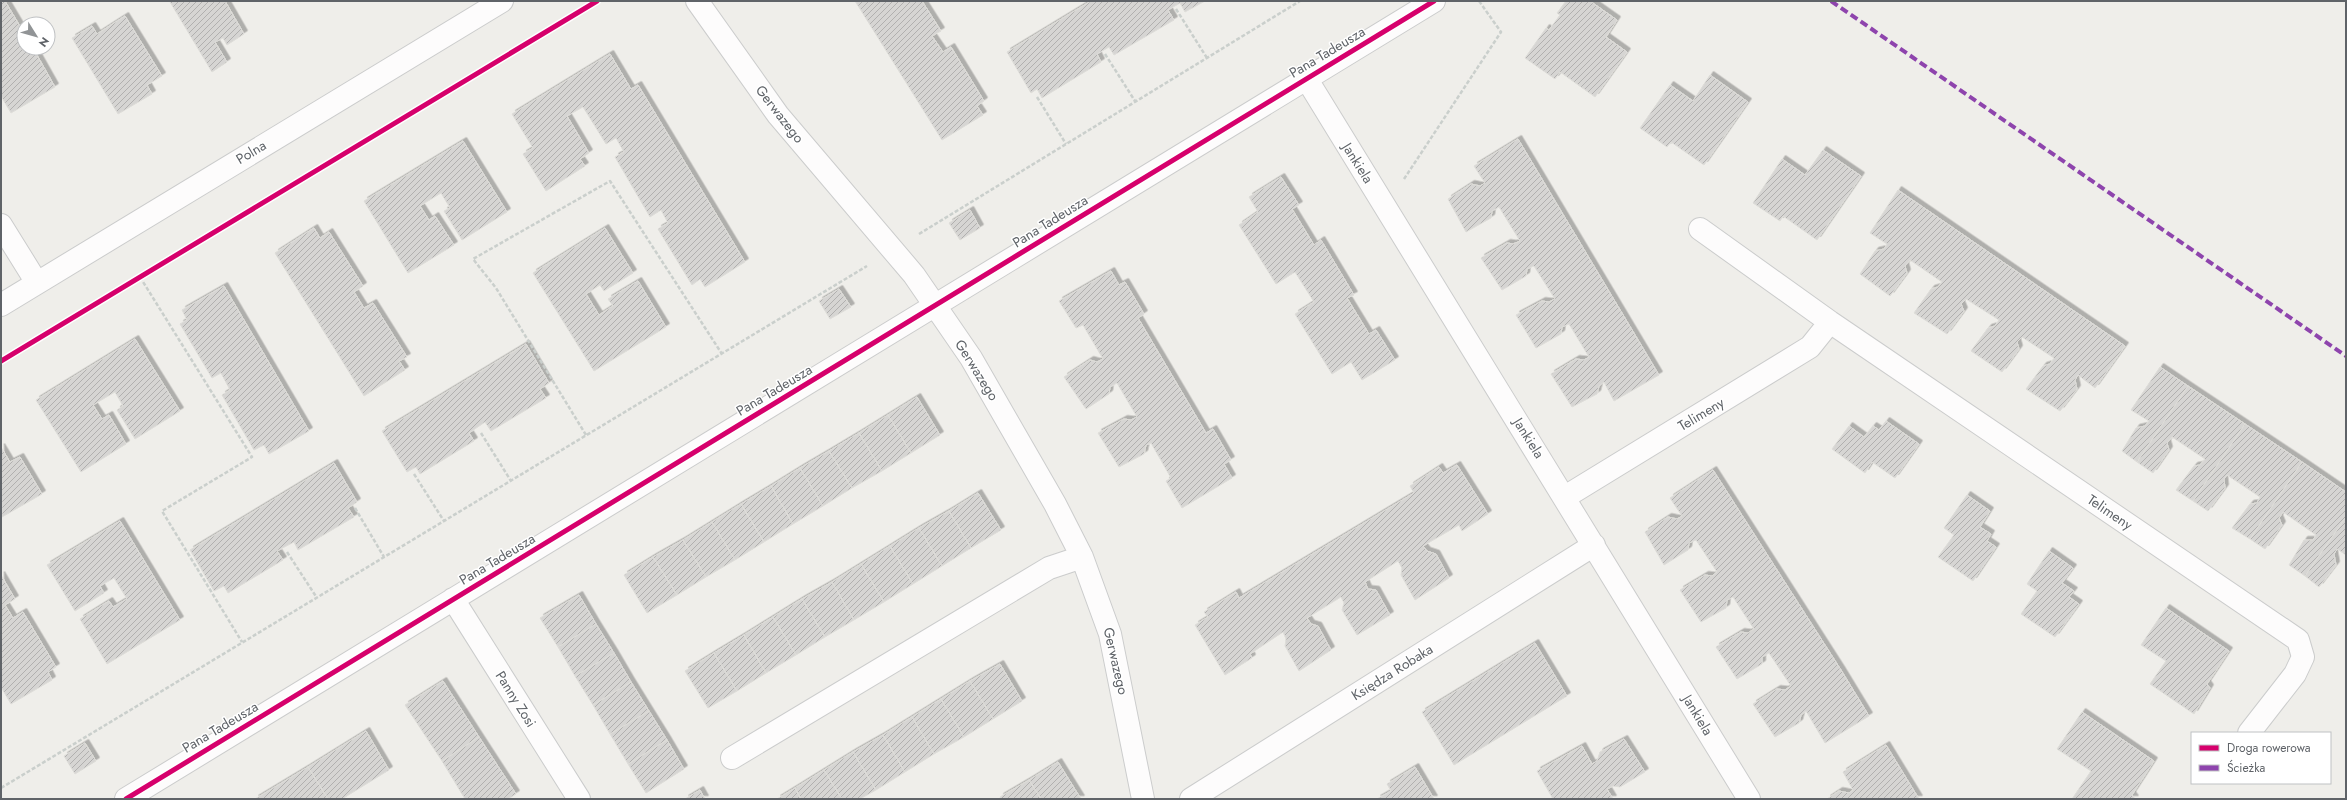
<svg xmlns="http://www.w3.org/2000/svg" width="2347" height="800" viewBox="0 0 2347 800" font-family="Jost,sans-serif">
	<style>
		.building { fill: url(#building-hatch); stroke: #deddd9; filter: url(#shadow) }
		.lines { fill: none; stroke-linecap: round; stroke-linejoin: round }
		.minor-casing { stroke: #cbcccc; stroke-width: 24 }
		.path { stroke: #cacfcc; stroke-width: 2.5; stroke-dasharray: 4 2; stroke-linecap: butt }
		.minor { stroke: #fdfcfc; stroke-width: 22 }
		.quiet { stroke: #8e44ad; stroke-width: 4; stroke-dasharray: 8 4; stroke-linecap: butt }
		.cycleway-casing { stroke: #fff; stroke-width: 8 }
		.cycleway { stroke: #d6006c; stroke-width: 5 }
		.labels { text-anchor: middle; stroke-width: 3; stroke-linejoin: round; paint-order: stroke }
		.street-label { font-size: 14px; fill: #5f6368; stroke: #fff }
	</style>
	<defs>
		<pattern id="building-hatch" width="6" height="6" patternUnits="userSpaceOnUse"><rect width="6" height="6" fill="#d6d5d3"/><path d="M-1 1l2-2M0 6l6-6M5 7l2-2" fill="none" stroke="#b1b0af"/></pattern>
		<filter id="shadow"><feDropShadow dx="3.5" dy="-3.5" stdDeviation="0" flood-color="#0004"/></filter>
	</defs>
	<rect width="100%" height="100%" fill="#efeeea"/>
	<path class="building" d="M1,1H5L24,33V48H33L55,87L11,113L1,96Z
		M172,1H225L244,34L227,45L223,38L215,42L227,62L212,72L170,2Z
		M855,1H922L941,31L932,36L943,52L951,47L984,101L977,106L983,115L942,140Z
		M1091,1H1205L1185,12L1180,3L1168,10L1174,20L1114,55L1109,47L1097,54L1101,62L1042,98L1037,89L1031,93L1007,52Z
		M1566,1H1590L1617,20L1606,37L1627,52L1595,97L1560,72L1555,79L1525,58L1546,28L1549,30L1560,15L1557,13Z
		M125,16L162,76L147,85L152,94L118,114L72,38L92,26L97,34Z
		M610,54L631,89L638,85L745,262L705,287L700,279L692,285L658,229L668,223L661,210L650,217L615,157L624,152L616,138L606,144L583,107L567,116L589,153L580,159L585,166L546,191L523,154L533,148L512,114Z
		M1710,75L1748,102L1704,165L1671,142L1667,147L1640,128L1670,85L1693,101Z
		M1518,139L1659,375L1614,401L1604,382L1599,386L1597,394L1572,407L1551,374L1576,359L1584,360L1589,357L1569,324L1562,327L1561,334L1536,348L1516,315L1542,301L1549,302L1555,299L1534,266L1527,269L1526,276L1502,290L1481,258L1507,243L1513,244L1520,241L1499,207L1492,211L1491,218L1466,232L1448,199L1471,184L1480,186L1485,183L1474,166Z
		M463,141L507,212L462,240L444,211L450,208L441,193L420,206L429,220L435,216L454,245L408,273L364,201Z
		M1823,150L1861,176L1817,240L1783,216L1780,221L1753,203L1782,159L1805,175Z
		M1281,177L1299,205L1292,209L1314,245L1321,240L1354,295L1347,298L1369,334L1376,330L1395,360L1362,380L1351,362L1332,374L1295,314L1314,302L1295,272L1276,284L1239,225L1258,212L1249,197Z
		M1898,190L2125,346L2095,388L2078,375L2075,380L2077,389L2060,411L2026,389L2043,366L2050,364L2054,358L2022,337L2017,342L2019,349L2002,372L1971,351L1988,328L1995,326L1999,320L1966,299L1961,304L1964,311L1947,334L1914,313L1931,289L1938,287L1942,282L1910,260L1905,266L1907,273L1890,296L1860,274L1875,251L1884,249L1887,244L1870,233Z
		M970,210L980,228L960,240L949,223Z
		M314,228L320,238L329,232L363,286L354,292L364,308L373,303L407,357L399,361L405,370L364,396L275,253Z
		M605,228L633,273L604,291L600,285L586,294L599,315L613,306L608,299L638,281L666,327L594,371L533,273Z
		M1111,271L1119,285L1125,282L1144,314L1138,318L1206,433L1213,429L1231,460L1224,464L1232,478L1182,508L1166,481L1171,478L1151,443L1146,445L1144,454L1119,467L1098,433L1124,419L1131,420L1137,417L1117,383L1110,387L1109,394L1086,409L1064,377L1090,360L1097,362L1103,359L1083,325L1076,328L1059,301Z
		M224,286L309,431L269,454L264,445L254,450L222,395L230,390L221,373L212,378L180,324L187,320L182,310Z
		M839,289L851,307L830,319L819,301Z
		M135,339L180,411L135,439L117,410L123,406L115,392L93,405L102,419L109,415L126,444L81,472L36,400Z
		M526,344L549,383L540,389L546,398L491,431L485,422L469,433L474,441L420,474L416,467L407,472L382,431Z
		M2160,367L2188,386L2137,462L2122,451L2136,428L2145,426L2149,421L2131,410Z
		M2188,386L2245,424L2193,501L2176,490L2194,466L2200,465L2205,459L2172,437L2167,443L2169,450L2153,473L2137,462Z
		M917,397L940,435L911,453L888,415Z
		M888,415L911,453L882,471L859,433Z
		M1886,421L1919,444L1895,478L1872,462L1865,473L1832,449L1849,426L1864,437L1873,426L1879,430Z
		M2245,424L2302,462L2250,539L2232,528L2250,504L2257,503L2260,497L2227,475L2224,479L2225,488L2208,511L2193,501Z
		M859,433L882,471L852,488L829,451Z
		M1,447L10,462L20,457L42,494L2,517Z
		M829,451L852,488L823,506L800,468Z
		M2302,462L2346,492V517L2305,576L2289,565L2304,540H2313L2316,535L2283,512L2279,518L2282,525L2265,549L2250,539Z
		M334,463L357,502L348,508L354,517L298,550L294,542L277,551L283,560L228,593L224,586L214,591L190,550Z
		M1457,465L1488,514L1462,531L1459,525L1423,546L1427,551L1436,554L1449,578L1415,600L1401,575L1402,568L1398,561L1365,582L1368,589L1376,590L1390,615L1357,635L1342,610L1344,603L1341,597L1307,618L1311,624L1318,626L1331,650L1299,671L1285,646L1286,639L1283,632L1250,654L1252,658L1225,675L1195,625L1208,617L1204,612L1236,592L1239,598L1414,493L1410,486L1439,467L1443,473Z
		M800,468L823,506L793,524L771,486Z
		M1713,470L1841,670L1869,716L1825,743L1806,711L1801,715L1799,723L1775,737L1753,704L1777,689L1785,690L1791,686L1769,653L1762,657V664L1737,679L1716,647L1741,632L1748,633L1754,629L1733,597L1727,600L1726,608L1701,622L1680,590L1705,575L1712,576L1717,572L1696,540L1689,543L1688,550L1664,565L1645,532L1668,517L1677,519L1682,516L1670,498Z
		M771,486L793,524L764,542L741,504Z
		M978,493L1001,530L971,548L949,511Z
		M1967,495L1990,511L1980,527L1991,534L1987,541L1996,547L1973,581L1938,557L1954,535L1944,528Z
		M741,504L764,542L735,560L712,522Z
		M949,511L971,548L942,566L919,528Z
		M2346,517V555L2337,549L2334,554L2336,565L2319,587L2305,576Z
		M120,521L180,620L107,664L80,619L109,601L113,607L127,599L114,578L100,586L104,593L75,611L47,565Z
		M712,522L735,560L706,577L683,540Z
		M919,528L942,566L913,584L890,546Z
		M683,540L706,577L677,595L653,557Z
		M890,546L913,584L884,602L861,564Z
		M2049,551L2073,568L2062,583L2074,591L2069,597L2079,604L2055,637L2021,614L2037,591L2027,584Z
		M653,557L677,595L647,613L624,575Z
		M861,564L884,602L854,620L832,582Z
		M1,575L15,599L5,605L13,618L23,612L56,667L48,672L52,680L11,704L1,687Z
		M832,582L854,620L825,637L802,599Z
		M579,595L596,624L558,647L540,618Z
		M802,599L825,637L796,655L773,617Z
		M2166,608L2229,651L2207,684L2210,688L2194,714L2150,684L2166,661L2141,645Z
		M773,617L796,655L766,673L744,635Z
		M596,624L614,653L575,676L558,647Z
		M744,635L766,673L737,691L714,653Z
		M1535,643L1567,696L1454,765L1422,712Z
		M614,653L631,682L593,705L575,676Z
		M714,653L737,691L708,708L685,671Z
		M1000,664L1022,701L993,719L970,681Z
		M443,681L479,737L442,761L405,705Z
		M970,681L993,719L964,737L941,699Z
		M631,682L649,711L610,734L593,705Z
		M941,699L964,737L934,754L912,717Z
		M649,711L667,740L628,764L610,734Z
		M2082,712L2154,761L2132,795L2135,799H2072L2091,771L2057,749Z
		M912,717L934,754L905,772L883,735Z
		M366,731L389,770L342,799H328L308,767Z
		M883,735L905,772L876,790L853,752Z
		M479,737L516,794L508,799H465L442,761Z
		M1624,739L1645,772L1620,787L1613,786L1607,789L1613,799H1553L1537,771L1582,746L1592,764L1597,761L1600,752Z
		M667,740L684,769L646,793L628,764Z
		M85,743L96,761L75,774L64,756Z
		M1886,745L1919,799H1827L1839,791L1849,793L1853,790L1843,772Z
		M853,752L876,790L860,799H842L824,770Z
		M1058,762L1081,799H1041L1029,780Z
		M308,767L328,799H255Z
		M1415,767L1434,799H1377L1391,791L1387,784Z
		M824,770L842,799H801L795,788Z
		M1029,780L1041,799H1001L1000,797Z
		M795,788L801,799H777Z
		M700,790L705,799H685Z"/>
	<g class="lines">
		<defs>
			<path id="minor" d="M697,1L778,115L914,275L971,358L1055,504L1082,557L1110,634L1143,799
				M1306,78L1749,799
				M1,225L37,283
				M1700,229L1830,322L2298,640L2303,657L2295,674L2249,733
				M1,305L502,1
				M1565,497L1810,347L1830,322
				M453,599L579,799
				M732,758L1049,568L1082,557
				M126,799L1434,1
				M1191,799L1594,545"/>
		</defs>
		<use href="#minor" class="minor-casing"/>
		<path class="path" d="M1176,9L1207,58
			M1105,54L1135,101
			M1037,97L1066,144
			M1404,179L1501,32L1479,1
			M919,234L1300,1
			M140,277L252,457L162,511L242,642
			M481,433L511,481
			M586,435L496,288L473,259L610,181L722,354
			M414,474L444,521
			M355,508L384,557
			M287,552L317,598
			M1,788L867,266"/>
		<use href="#minor" class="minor"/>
		<path class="quiet" d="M1831,1L2346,356"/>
		<defs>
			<path id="cycleway" d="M1,361L597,1
				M126,799L1434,1"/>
		</defs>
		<use href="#cycleway" class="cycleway-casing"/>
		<use href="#cycleway" class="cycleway"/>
	</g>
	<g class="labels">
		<g class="street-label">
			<text transform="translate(1327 52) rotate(-31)" y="5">Pana Tadeusza</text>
			<text transform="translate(780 114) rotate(52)" y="5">Gerwazego</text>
			<text transform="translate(251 152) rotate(-31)" y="5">Polna</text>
			<text transform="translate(1358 163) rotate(58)" y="5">Jankiela</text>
			<text transform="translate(1050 221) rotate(-32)" y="5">Pana Tadeusza</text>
			<text transform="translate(977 370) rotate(58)" y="5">Gerwazego</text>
			<text transform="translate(774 390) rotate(-31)" y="5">Pana Tadeusza</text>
			<text transform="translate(1701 414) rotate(-31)" y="5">Telimeny</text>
			<text transform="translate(1529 438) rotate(58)" y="5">Jankiela</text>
			<text transform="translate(2110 512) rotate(34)" y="5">Telimeny</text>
			<text transform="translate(497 559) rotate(-31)" y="5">Pana Tadeusza</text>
			<text transform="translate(1116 661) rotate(77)" y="5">Gerwazego</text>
			<text transform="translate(1392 672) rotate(-32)" y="5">Księdza Robaka</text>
			<text transform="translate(516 699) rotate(58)" y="5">Panny Zosi</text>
			<text transform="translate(1698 715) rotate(59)" y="5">Jankiela</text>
			<text transform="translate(220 727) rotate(-31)" y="5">Pana Tadeusza</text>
		</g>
	</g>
	<rect width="2347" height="800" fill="none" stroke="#5f6368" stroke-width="4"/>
	<rect x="2191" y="732" width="140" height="52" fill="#ffffff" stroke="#bfc1c3"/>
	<rect x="2199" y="745" width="20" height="6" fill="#d6006c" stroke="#bfc1c3"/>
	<text x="2227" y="752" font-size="12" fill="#5f6368">Droga rowerowa</text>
	<rect x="2199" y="765" width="20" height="6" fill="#8e44ad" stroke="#bfc1c3"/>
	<text x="2227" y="772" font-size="12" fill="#5f6368">Ścieżka</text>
	<g transform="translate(36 36) rotate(127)"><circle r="19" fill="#ffffff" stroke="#bfc1c3"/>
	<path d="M0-3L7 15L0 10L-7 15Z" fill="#919496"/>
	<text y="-6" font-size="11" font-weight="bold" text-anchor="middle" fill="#5f6368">N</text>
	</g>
</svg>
